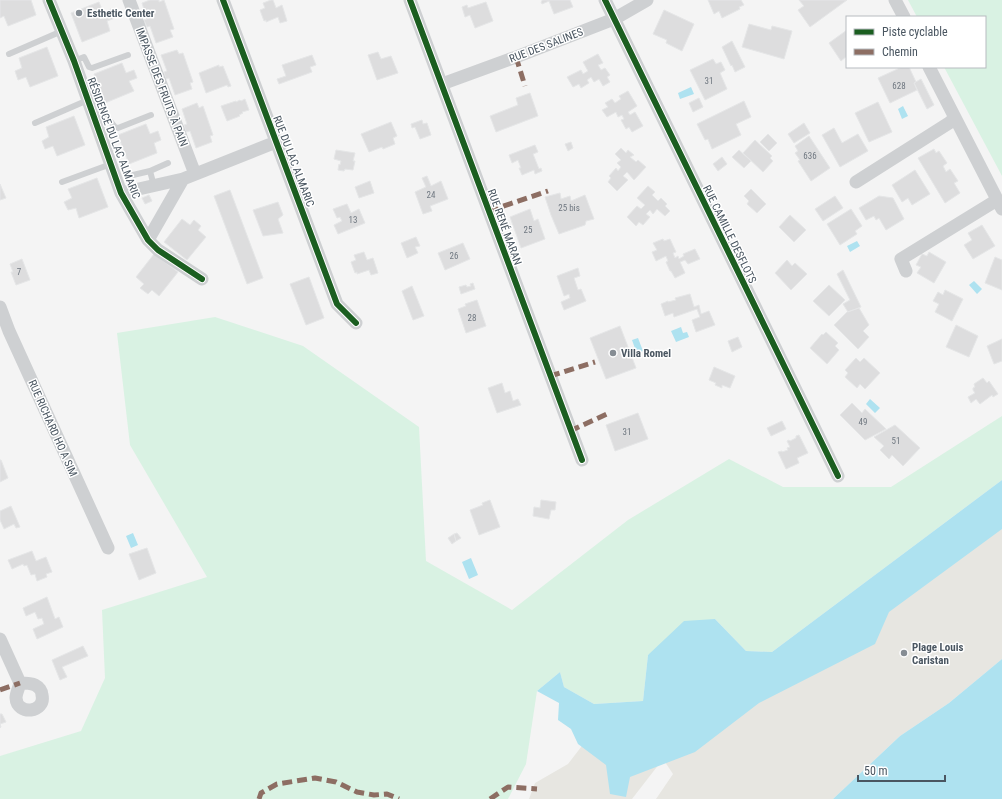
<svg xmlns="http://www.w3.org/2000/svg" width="1002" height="799" viewBox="0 0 1002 799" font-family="'Roboto Condensed',sans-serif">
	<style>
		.green { fill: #d9f2e3 }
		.sand { fill: #e7e6e1 }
		.water { fill: #aee2f0 }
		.building { fill: #ddddde; stroke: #e5e6e7 }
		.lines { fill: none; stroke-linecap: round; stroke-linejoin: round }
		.lane { stroke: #ced0d2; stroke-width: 6 }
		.street { stroke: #ced0d2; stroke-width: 13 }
		.quiet { stroke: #8d6e63; stroke-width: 5; stroke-dasharray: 10 5; stroke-linecap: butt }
		.cycleway-casing { stroke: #fff; stroke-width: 8 }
		.cycleway { stroke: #1b5e20; stroke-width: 6 }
		.poi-dot { fill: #868d94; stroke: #fff; stroke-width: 1.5 }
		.labels { text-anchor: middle; stroke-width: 3; stroke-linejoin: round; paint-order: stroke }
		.number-label { font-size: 9px; fill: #707881 }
		.poi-label { font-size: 11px; font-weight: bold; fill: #4a5661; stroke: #fff; text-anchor: start }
		.street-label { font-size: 11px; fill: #4a5661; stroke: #fff }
	</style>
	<rect width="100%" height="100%" fill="#f4f4f4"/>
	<path class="green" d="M908,0H1002V176L944,67H985V17H917Z
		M215,317L303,346L419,427L426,561L512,610L628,520L729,459L783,487H891L1002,416V480L772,652L746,651L715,619L648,655L643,701L594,704L564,687L560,672L537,691L526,764L508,799H0V756L81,731L105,678L102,610L207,577L130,445L117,333Z"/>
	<path class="sand" d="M1002,506V659L949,703L900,736L833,799H656L673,774L663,759L632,799H529L535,783L568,764L588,738L745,686Z"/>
	<path class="water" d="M691,87L694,94L680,99L678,93Z
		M903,106L908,116L902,119L898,109Z
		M857,241L860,246L850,252L847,246Z
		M974,281L982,289L977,294L969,285Z
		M681,327L683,333L687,332L689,337L676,342L671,331Z
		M638,338L643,351L637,354L632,340Z
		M870,399L880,408L875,413L866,404Z
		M1002,480V529L889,612L875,644L759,703L695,752L630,777L626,797L610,794L606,765L578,744L571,729L558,720L559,703L537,691L560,672L564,687L594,704L643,701L648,655L684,621L715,619L746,651L772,652Z
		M133,533L138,545L131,548L126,536Z
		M471,558L478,575L469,579L462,562Z
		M1002,659V799H833L900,736L949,703Z"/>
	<path class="building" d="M0,0H31L36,15L8,26L4,16L0,18Z
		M150,0H159V2L164,0L174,29L170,30L173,37L156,43L150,26L147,27L144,20L147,19L142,3Z
		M271,0H273L276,8L282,5L287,21L280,23L278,17L266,22V20L264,21L260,10L265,8L263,3Z
		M542,0H570L573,7L554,14L549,1L542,4L541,2L542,1Z
		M708,0H741L744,5L739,7L740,9L722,18L719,11L714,14Z
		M799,0H847L810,27L798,10L804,6Z
		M99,2L103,12L111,9L115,18L107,21L110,31L82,42L71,13Z
		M486,2L493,21L475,28L470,15L465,17L462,7L467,5L468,8Z
		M664,10L694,24L682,51L666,43L667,40L653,34Z
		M749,24L771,30L772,26L792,31L784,59L742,47Z
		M847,30V56L841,61L829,43Z
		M732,41L745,67L735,72L732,65L731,66L722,47Z
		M47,47L58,76L30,87L26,77L18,80L15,71L22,68L19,58Z
		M177,50L179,54L183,53L193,82L190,83L192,89L175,95L169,78L166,79L164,72L167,71L161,55Z
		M378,52L381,59L391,56L398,73L377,80L368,55Z
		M598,54L603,63L598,65L601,70L605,68L610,75L607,77L610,82L603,86L599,79L594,82L591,77L587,80L589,83L581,88L579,84L573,87L567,77L581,70L583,74L588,71L583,62Z
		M312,55L316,65L310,67L312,72L279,84L277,79L286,76L282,65Z
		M713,59L716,64L721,62L725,70L720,73L727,89L705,100L690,70Z
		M122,63L126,73L134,70L137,78L129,81L134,91L105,103L94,74Z
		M219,65V67L223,66L231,86L228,87L227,85L206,93L199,73Z
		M902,67H909L916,82L914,83L917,90L890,103L878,78Z
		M921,79L934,105L927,109L914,83Z
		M628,91L637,106L628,112L630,115L635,112L643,126L632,132L629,127L626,129L621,120L624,119L622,115L618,117L616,112L607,117L602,110L608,107L605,103L612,99L615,103L621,99L619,96Z
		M530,93L538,116L496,132L490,116L518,105L516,98Z
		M699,98L703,107L693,112L689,103Z
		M245,99L249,110L242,112L243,113L239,115L240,116L227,121L221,106L236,101V102L240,100L241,101Z
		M744,101L751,117L736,124L741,135L712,149L708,139L705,140L697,124Z
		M878,102L892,132L869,142L855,113Z
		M197,103L199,108L203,106L213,135L210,136L212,142L196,148L190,131L186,132L184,125L187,124L182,109Z
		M74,116L85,145L57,156L53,146L45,149L42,141L49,137L46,127Z
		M422,120L423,124L427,123L431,135L420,139L415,127L412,128L411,124Z
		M391,122L397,136L393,138L395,144L383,149L382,147L369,152L361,134Z
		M804,123L810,133L794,143L788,134Z
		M146,124L150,134L158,131L161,140L154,143L157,153L129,164L118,135Z
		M834,128L842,143L858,134L868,151L840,167L822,135Z
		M768,134L777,143L769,151L760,142Z
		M809,136L830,168L811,181L798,161L800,160L795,153L798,151L795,146Z
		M755,140L772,156L770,158L773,161L763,172L743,153Z
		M571,142L573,148L568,151L565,144Z
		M535,145L538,152L533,154L539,169L541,168L542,171L535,174L534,170L522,175L519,168H521L518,160L512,163L509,155Z
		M621,148L626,153L628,150L634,155L630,157L636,162L638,160L646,167L634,180L627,172L623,176L628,180L617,191L608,182L611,178L609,176L616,168L618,171L621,167L617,163L621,160L615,154Z
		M934,149L936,153L939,151L947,163L943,166L946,172L950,169L958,181L954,183L960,193L945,203L918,158Z
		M336,150L355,153L353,161H355L353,170L345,169L344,171L338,170L339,164L340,165L341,161L334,159Z
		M739,150L751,161L744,168L732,157Z
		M722,157L727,164L718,171L713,164Z
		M915,170L930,194L912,205L908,198L902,202L892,185Z
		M427,176L431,186L441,181L448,199L430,206L432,211L423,214L415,192L426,187L422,178Z
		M97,178L108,207L79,218L76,208L68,210L64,202L72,198L68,189Z
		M370,181L374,193L359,198L355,187Z
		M0,184L6,198L0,200Z
		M648,186L655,192L652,195L658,201L661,198L667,204L665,206L670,211L665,216L657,209L653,214L650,210L646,214L650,217L643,225L639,222L636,226L627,217L637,206L641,209L645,205L637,198Z
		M751,189L766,204L757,213L747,204L749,201L744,196Z
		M230,190L263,278L247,284L214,196Z
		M560,193L561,199L570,196L571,201L585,195L594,219L586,221L585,225L559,234L551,215L545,197Z
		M149,195L152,201L145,204L142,198Z
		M835,196L843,208L823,221L815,209Z
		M879,196L893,198L904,219L886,230L879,218L876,220L874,216L866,220L859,208Z
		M278,202L283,215L278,219L283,233L263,236L253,210Z
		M347,204L351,213L359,209L365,223L338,234L334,225L342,221L340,217L337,218L333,209Z
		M530,209L534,221L538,219L545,239L521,248L510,217Z
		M851,209L862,226L855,231L857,234L840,245L827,224Z
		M790,215L806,230L794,242L779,227Z
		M182,219L190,225L194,220L201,226L198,230L206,237L187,260L164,242Z
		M982,225L995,246L973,259L964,245L972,240L968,233Z
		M416,237L420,246L415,247L418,253L407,258L401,243Z
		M663,239L664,241L670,239L676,252L673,253L675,258L678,256L679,259L684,256L683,254L695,249L700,259L688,264L685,260L680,262L685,273L675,278L671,271H670L666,262L668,261L666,256L656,261L652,252L657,250L653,243Z
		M463,243L470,259L445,270L438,253Z
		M364,252L367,260L373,258L378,273L371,275L369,270L357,274V272L355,273L351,262L356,260L354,255Z
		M929,252L946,262L934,283L917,273L921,267L916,265L922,254L927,256Z
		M154,254L178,272L159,296L152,290L148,294L140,288L144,284L136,277Z
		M995,257L1002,260V290L985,283Z
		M22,259L30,280L16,285L11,272H13L10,264Z
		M787,260L792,266L795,263L807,274L791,290L775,273Z
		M578,268L580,276L574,278L578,290L581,289L586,301L564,310L561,302L570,298L569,294L564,296L557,276Z
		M843,270L861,307L848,312L843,304L850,300L837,274Z
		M309,277L324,318L306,325L290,284Z
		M473,283L475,289L461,294L459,287L466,285L467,287L471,286L470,284Z
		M829,285L845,300L829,316L813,301Z
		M412,286L424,316L413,320L402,291Z
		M945,290L963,299L952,321L935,312L939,304L933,301L938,292L943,295Z
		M690,294L694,307L699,305L701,314L709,311L715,325L696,332L692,320L700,317L697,309L674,317L673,313L665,316L661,304L668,301V302L676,300L675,298Z
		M477,300L486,326L466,333L458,309L466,306L465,304Z
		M859,308L869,325L863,331L869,337L858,349L834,325L847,312Z
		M956,325L978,336L969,357L946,347Z
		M620,326L636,368L606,379L590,338Z
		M826,332L838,343L835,346L839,350L827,364L810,348L822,334L823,335Z
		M738,337L742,347L732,352L728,341Z
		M1002,339V361L994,364L987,346Z
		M856,358L860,362L864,358L880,373L865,389L860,384L857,388L845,377L848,373L845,370Z
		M714,367L735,376L730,388L722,385V388L715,385L716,383L709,380Z
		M983,378L987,383L989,381L998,394L993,397L992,395L980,404L976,399L971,403L968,397L975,393L973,390V388L975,387L974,384Z
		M502,383L505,393L510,391L513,401L518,399L521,405L497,413L488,388Z
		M852,403L862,413L865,409L886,429L865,440L840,415Z
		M638,413L648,439L615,451L606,425Z
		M782,421L786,429L771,436L767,428Z
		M895,425L920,448L903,466L892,455L889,459L880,450L884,446L874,437Z
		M799,435L808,453L797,458L799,463L786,469L778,452L782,451V452L788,450L787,448L790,447L787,441L789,440L790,441L796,438V436Z
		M0,460H1L8,478L0,482Z
		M490,500L500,527L479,535L470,510L483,505L482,503Z
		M541,500L556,502L555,510H551L549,519L533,516L534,507L540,508Z
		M11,506L20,527L16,528L14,524L4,529L0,520V511Z
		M457,533L461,538L456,541L454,534Z
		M454,534L456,541L452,544L448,538Z
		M147,548L156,573L139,580L129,554Z
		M32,551L36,561L46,557L52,572L46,574L47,577L37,581L35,574L31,575L27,565L24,566L23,564L12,569L8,560Z
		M47,597L55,619L59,617L63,627L37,639L33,629L44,624L42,618L38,619L35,612L26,616L23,608Z
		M83,646L88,656L62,667L67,677L60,680L52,660Z
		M0,714H2L6,722L0,724L1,727L0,728Z"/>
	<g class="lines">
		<path class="lane" d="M9,54L62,31
			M74,61L84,57L89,67L92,68L128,55
			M96,121L107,117L115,127L118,128L151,115
			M35,123L88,100
			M133,175L150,171
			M62,182L111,164
			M154,186L150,171L168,163"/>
		<path class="street" d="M49,0L74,61L121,193L148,240L158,250L202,279
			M129,0L195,174
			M223,0L337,304L356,323
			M410,0L582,460
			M605,0L838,476
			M895,0L904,17
			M929,67L1002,209
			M442,84L516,57L614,19L647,0
			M856,182L949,123L955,118
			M121,193L183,179L276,142
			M148,240L183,179
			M906,271L901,259L997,200
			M0,307L9,331L108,548
			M0,639L20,683
			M20,683C25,683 31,683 35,685C39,687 42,691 42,695C46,713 17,716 16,698C16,693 19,688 20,683Z"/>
		<path class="quiet" d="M516,57L525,86
			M489,211L548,191
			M550,376L595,362
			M570,431L609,413
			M0,690L20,683
			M259,799L261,793L277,784L315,778L336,782L357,792L374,795L387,794L399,799
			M490,799L508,787L537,789"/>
		<defs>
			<path id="cycleway" d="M49,0L74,61L121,193L148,240L158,250L202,279
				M223,0L337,304L356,323
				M410,0L582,460
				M605,0L838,476"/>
		</defs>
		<use href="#cycleway" class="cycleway-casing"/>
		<use href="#cycleway" class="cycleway"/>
	</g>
	<g class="poi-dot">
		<circle cx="79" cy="13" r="4"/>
		<circle cx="613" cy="353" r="4"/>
		<circle cx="904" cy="653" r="4"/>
	</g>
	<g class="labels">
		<g class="number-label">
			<text x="709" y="84">31</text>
			<text x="899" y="89">628</text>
			<text x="810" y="159">636</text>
			<text x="431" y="198">24</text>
			<text x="569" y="211">25 bis</text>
			<text x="353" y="223">13</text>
			<text x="528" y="233">25</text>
			<text x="454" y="259">26</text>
			<text x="19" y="275">7</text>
			<text x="472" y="321">28</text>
			<text x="863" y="425">49</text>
			<text x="627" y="435">31</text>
			<text x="896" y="444">51</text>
		</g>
		<g class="poi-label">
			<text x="87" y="17">Esthetic Center</text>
			<text x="621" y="357">Villa Romel</text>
			<text x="912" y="651">Plage Louis<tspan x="912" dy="13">Caristan</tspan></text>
		</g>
		<g class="street-label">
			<text transform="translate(546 45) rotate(-21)" y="4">RUE DES SALINES</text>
			<text transform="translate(162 87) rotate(69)" y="4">IMPASSE DES FRUITS À PAIN</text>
			<text transform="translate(114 138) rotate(69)" y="4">RÉSIDENCE DU LAC ALMARIC</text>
			<text transform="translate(294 161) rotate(69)" y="4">RUE DU LAC ALMARIC</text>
			<text transform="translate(505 227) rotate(70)" y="4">RUE RENÉ MARAN</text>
			<text transform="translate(730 234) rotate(64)" y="4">RUE CAMILLE DESFLOTS</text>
			<text transform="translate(53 428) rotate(66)" y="4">RUE RICHARD HO A SIM</text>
		</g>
	</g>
	<rect x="846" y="16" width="140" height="52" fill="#ffffff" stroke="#b7bbc0"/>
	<rect x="854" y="29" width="20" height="6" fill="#1b5e20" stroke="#b7bbc0"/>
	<text x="882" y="36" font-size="12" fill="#4a5661">Piste cyclable</text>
	<rect x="854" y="49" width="20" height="6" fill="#8d6e63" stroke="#b7bbc0"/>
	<text x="882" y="56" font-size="12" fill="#4a5661">Chemin</text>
	<path d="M858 775v6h87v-6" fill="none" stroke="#4a5661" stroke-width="2"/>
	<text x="864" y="775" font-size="12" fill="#4a5661" stroke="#ffffff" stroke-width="3" paint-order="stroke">50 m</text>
</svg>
